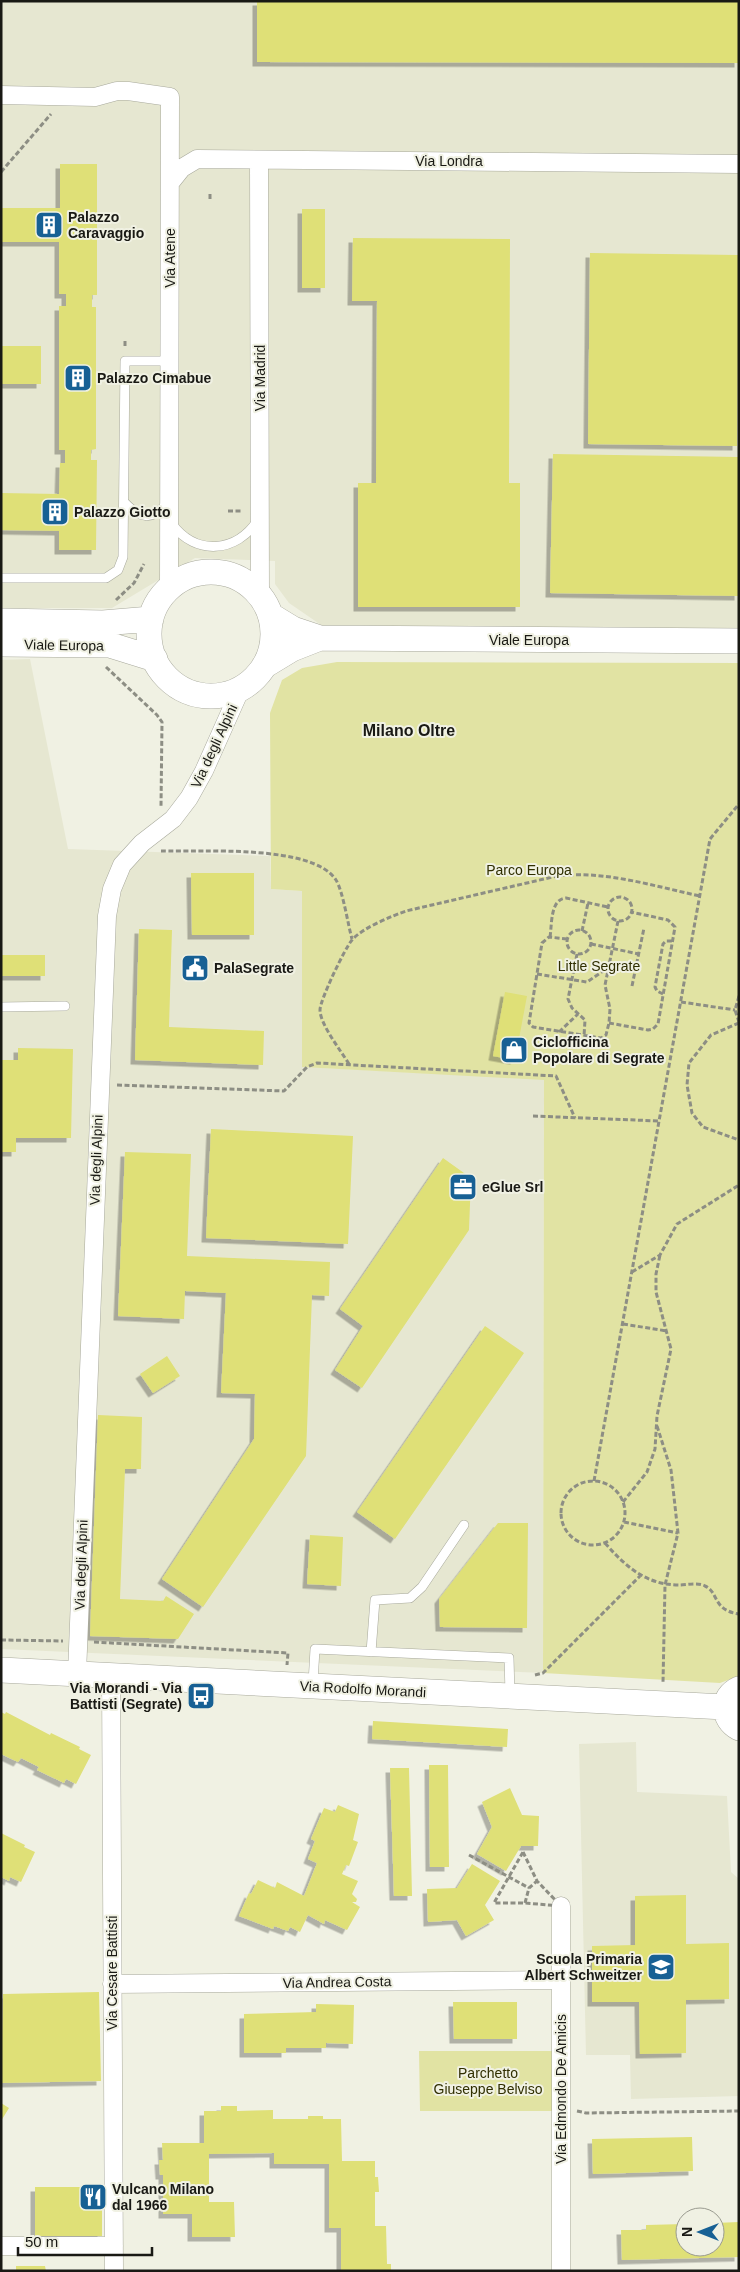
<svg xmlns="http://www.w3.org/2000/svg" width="740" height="2272" viewBox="0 0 740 2272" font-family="Helvetica,sans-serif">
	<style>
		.built { fill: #e6e7d1 }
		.green { fill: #e1e3a3 }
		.building { fill: #dfe077; filter: url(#shadow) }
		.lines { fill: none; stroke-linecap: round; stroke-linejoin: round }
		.lane-casing { stroke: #a8a99c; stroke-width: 10 }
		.street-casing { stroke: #a8a99c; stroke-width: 19 }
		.secondary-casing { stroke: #a8a99c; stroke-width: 26 }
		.path { stroke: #8d8e84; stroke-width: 3; stroke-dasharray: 5 2.5; stroke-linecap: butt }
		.lane { stroke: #fff; stroke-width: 9 }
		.street { stroke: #fff; stroke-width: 18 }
		.secondary { stroke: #fff; stroke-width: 25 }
		.labels { text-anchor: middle; stroke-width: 4; stroke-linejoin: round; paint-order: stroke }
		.street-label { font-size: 14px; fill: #191914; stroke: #f0f1e3 }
		.poi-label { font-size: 14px; font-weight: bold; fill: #191914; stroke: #f0f1e3; text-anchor: start }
		.park-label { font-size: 14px; fill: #302f01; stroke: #f0f1e3 }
		.quarter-label { font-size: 16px; font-weight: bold; fill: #191914; stroke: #f0f1e3 }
	</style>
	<defs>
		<filter id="shadow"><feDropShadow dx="-4.5" dy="4.5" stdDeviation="0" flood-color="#0004"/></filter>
	</defs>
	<rect width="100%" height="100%" fill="#f0f1e3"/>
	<path class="built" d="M1,1H739V629L324,627L289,603L275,584V561L195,558L112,608H1Z
		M30,659L68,849L270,856L271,889L302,891V1067L544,1079L543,1673L1,1649V660Z
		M636,1742L637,1792L727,1796L731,1872L739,1879V2096L631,2099L630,2055H586L579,1744Z"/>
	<path class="green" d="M337,662L739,663V1676L720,1683L543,1673L544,1080L302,1067V891L271,889L270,713L282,680L302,668Z
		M419,2051H557V2111H420Z"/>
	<path class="building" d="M257,1H739V63L257,62Z
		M60,164H97V295H92V307H96V449L91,450V460H97L96,550H59V531L1,530V493L59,494L60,463H65V450H59V306H66V294H59V242H2V208H60Z
		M302,209H325V288H302Z
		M353,238L510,239L509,483H520V607H358V483H376L377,301H352Z
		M590,253L739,255L737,446L588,444Z
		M1,346H41V384H1Z
		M553,454L739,457V596L550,593Z
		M191,873H254V935H192Z
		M139,929L172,930L169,1027L264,1031L263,1065L135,1060Z
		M1,955H45V976H1Z
		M505,992L527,996L515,1060L493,1056Z
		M18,1048L73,1049L71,1138H16V1152H1V1060H18Z
		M211,1129L353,1136L348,1244L206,1238Z
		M125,1152L191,1154L187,1256L330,1262L329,1296L312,1295L306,1456L203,1607L162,1579L254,1439L255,1394L221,1393L226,1293L185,1291L184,1319L118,1316Z
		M443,1158L471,1178L469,1230L362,1388L335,1370L363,1326L340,1309Z
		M485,1326L524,1353L395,1539L357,1512Z
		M167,1356L180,1376L153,1393L140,1374Z
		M98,1415L142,1417L141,1469H125L120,1599L163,1601L166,1596L194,1614L178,1639L90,1636Z
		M498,1523H528L527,1628L440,1627L439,1599Z
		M310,1535L343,1537L341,1586L307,1584Z
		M1,1712L5,1714L6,1712L50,1735L51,1733L80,1747L79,1749L91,1755L76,1784L66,1779L64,1783L37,1770L39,1767L21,1758L18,1762L1,1754Z
		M373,1721L508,1729L507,1747L372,1739Z
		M429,1765H448L449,1867H430Z
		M390,1768H409L412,1896H394Z
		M510,1788L522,1815L539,1816L538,1846H521L506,1871L477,1854L492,1827L482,1802Z
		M338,1805L359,1814L353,1840L358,1842L349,1866L346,1865L342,1874L358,1881L352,1894L357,1899L356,1902H352L360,1907L347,1930L325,1920L324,1924L308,1915L300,1932L290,1927L288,1931L274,1926L273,1929L239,1916L249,1893L251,1894L258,1880L275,1888L277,1882L304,1896L317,1863L308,1859L315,1841L311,1839L324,1808L335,1812Z
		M1,1833L25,1845L24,1847L35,1852L21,1882L10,1877L9,1881L1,1877Z
		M472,1864L500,1881L485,1905L494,1920L466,1936L457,1920L428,1922L427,1889L457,1888Z
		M686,1895V1944L729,1943V1999L686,2000V2053L640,2054L639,2002H592V1946L635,1945V1896Z
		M99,1992L101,2081L1,2083L3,1994Z
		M453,2002H517V2039H454Z
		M316,2004L354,2005L353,2044L326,2043V2048H286V2053H244V2014L316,2012Z
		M1,2103L9,2108L1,2121Z
		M221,2106H237V2111L273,2110V2119H308V2116H323V2119H341L342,2161H375V2177H378L379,2192H375V2226H386L387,2264H391V2271H341V2228H329V2164H274V2153L209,2154V2202H234L235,2237H192V2214H163V2175H160L159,2160H163L162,2143H204V2111H221Z
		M692,2137L693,2171L593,2174L592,2139Z
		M35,2187H102V2236H35Z
		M739,2222V2257L622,2260L621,2230H646V2225L685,2224V2247H715V2223Z
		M16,2266H45L46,2271H16Z"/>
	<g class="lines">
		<defs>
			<path id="lane" d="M124,502C139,518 152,522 167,503
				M172,524C196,556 236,553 258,520
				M1,578H106L118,570L123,557L125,361H169
				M1,1007L65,1006
				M371,1652L375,1600L410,1598L422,1587L464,1525
				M313,1683L315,1649L509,1658L510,1694"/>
			<path id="street" d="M1,95L95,97L117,91H128L170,97L169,589
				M259,160L260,596
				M170,183L182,168L197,159L739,164
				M77,1674L107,916L112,889L122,865L142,843L173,819L189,798L204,771L241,688
				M111,1676L114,2271
				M112,1984L561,1980
				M1,2246H114
				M561,2271V1906"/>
			<path id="secondary" d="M149 634a62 62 0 1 1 124 0a62 62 0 1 1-124 0Z
				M270,615L293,629L320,638L739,641
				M1,621L103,623L151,619
				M1,644L110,645L155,659
				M264,666L292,649L320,638
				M1,1670L725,1707
				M739,1689C721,1697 722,1719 739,1728"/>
		</defs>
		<use href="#lane" class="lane-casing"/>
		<use href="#street" class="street-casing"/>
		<use href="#secondary" class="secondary-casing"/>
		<path class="path" d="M1,172L51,114
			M210,194V200
			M125,341V348
			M228,511H243
			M116,600L134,583L144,564
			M106,667L157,715L162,722L161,806
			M161,851C201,852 313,844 336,880C343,891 348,925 352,939
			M608 909a12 12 0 1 1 24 0a12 12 0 1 1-24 0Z
			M567 942a12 12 0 1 1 24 0a12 12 0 1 1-24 0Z
			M582,931L588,903
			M550,937C552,925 550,899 566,898L608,907
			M567,939L549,937L542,943L529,1023L533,1027L601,1038L606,1035L609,1023L610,1009L605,985L618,921
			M591,944L639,954
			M577,954L568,999L572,1008L585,1020L584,1036
			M537,974L587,982L609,967
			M632,986L644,928
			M663,994L657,991L655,987L663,944L666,941H673
			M739,996L735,1010L739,1022
			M681,1002L735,1010
			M609,1023L648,1030L653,1029L658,1024L675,927L668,920L631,912
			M739,1023L711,1035L689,1063L687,1085L692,1113L703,1127L739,1140
			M559,1032L578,1014
			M349,1064C341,1051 320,1024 320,1010C320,1000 345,948 352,940C362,928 392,916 406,911L557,876C604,870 653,886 700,896
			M117,1085L284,1091L307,1067L317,1063L556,1076L575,1118
			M533,1116L659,1121
			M632,1272L660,1255L677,1224L739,1185
			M623,1324L667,1331
			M657,1426L671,1470L678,1533L665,1585L663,1683
			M594,1481L710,839L739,804
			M561 1513a32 32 0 1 1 64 0a32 32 0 1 1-64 0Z
			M623,1502L647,1472L655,1449L657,1416L671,1349L656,1292V1274L660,1255
			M624,1522L678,1533
			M605,1543C625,1566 646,1585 679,1585C686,1585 699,1582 705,1586C719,1592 712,1610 739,1614
			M1,1640L63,1641
			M94,1642L288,1653L287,1665
			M535,1675L543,1673L640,1576
			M523,1852L537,1881L561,1906L525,1903H494Z
			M469,1855L529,1888
			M525,1903L529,1888L537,1881
			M577,2111L586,2113L739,2111"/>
		<use href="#lane" class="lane"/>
		<use href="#street" class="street"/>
		<use href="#secondary" class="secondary"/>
	</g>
	<defs>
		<symbol id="building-square" viewBox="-11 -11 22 22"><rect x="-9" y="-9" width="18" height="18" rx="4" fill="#176094" stroke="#f0f1e3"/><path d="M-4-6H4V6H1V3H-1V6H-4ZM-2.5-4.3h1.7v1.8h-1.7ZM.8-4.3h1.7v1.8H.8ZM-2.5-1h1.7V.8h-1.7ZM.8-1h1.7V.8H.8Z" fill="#fff"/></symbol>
		<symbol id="civic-square" viewBox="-11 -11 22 22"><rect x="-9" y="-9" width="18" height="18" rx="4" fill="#176094" stroke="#f0f1e3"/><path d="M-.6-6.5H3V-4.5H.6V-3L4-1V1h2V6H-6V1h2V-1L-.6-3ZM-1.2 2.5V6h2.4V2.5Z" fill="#fff"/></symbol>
		<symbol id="shop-square" viewBox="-11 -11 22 22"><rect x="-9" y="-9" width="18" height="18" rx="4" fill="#176094" stroke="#f0f1e3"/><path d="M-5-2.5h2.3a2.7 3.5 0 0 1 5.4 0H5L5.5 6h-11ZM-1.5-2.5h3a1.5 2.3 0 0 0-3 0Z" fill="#fff"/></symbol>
		<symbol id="office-square" viewBox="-11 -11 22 22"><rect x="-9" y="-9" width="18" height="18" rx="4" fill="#176094" stroke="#f0f1e3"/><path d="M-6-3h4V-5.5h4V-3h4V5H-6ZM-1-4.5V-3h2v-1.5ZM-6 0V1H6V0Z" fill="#fff"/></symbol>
		<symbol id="bus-square" viewBox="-11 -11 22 22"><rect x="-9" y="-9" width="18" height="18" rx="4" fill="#176094" stroke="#f0f1e3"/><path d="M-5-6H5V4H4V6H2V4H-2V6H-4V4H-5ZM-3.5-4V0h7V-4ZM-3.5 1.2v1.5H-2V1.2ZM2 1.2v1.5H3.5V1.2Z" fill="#fff"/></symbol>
		<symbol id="school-square" viewBox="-11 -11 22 22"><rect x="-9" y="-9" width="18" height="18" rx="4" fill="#176094" stroke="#f0f1e3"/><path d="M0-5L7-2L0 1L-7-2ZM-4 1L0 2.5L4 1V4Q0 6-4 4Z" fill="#fff"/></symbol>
		<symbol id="restaurant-square" viewBox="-11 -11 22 22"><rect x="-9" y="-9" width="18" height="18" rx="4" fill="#176094" stroke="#f0f1e3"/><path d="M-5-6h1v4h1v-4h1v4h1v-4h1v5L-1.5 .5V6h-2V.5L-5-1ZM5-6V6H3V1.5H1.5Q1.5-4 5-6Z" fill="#fff"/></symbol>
	</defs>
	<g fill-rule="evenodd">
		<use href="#building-square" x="33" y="209" width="32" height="32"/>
		<use href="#building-square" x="62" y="362" width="32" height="32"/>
		<use href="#building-square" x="39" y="496" width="32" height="32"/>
		<use href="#civic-square" x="179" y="952" width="32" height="32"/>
		<use href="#shop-square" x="498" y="1034" width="32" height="32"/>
		<use href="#office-square" x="447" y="1171" width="32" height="32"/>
		<use href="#bus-square" x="185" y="1680" width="32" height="32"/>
		<use href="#school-square" x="645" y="1951" width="32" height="32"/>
		<use href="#restaurant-square" x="77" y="2181" width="32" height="32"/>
	</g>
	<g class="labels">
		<g class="street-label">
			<text x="449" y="166">Via Londra</text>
			<text transform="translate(170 258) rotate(-90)" y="5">Via Atene</text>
			<text transform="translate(260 378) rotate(-90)" y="5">Via Madrid</text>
			<text x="529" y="645">Viale Europa</text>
			<text transform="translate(64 645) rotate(1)" y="5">Viale Europa</text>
			<text transform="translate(214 746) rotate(-65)" y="5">Via degli Alpini</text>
			<text transform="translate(96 1160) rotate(-88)" y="5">Via degli Alpini</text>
			<text transform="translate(81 1565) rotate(-88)" y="5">Via degli Alpini</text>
			<text transform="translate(363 1689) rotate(3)" y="5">Via Rodolfo Morandi</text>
			<text transform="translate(112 1973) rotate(-90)" y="5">Via Cesare Battisti</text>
			<text transform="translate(337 1982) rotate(-1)" y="5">Via Andrea Costa</text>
			<text transform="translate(561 2089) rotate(-90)" y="5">Via Edmondo De Amicis</text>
		</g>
		<g class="poi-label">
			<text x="68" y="222">Palazzo<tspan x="68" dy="16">Caravaggio</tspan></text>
			<text x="97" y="383">Palazzo Cimabue</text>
			<text x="74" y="517">Palazzo Giotto</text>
			<text x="214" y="973">PalaSegrate</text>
			<text x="533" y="1047">Ciclofficina<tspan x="533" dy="16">Popolare di Segrate</tspan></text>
			<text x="482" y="1192">eGlue Srl</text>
			<text x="182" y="1693" text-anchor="end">Via Morandi - Via<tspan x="182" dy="16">Battisti (Segrate)</tspan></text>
			<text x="642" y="1964" text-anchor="end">Scuola Primaria<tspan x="642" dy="16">Albert Schweitzer</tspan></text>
			<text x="112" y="2194">Vulcano Milano<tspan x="112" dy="16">dal 1966</tspan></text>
		</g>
		<g class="park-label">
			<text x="529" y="875">Parco Europa</text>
			<text x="599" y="971">Little Segrate</text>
			<text x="488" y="2078">Parchetto<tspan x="488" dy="16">Giuseppe Belviso</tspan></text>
		</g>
		<g class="quarter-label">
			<text x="409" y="736">Milano Oltre</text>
		</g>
	</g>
	<rect width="740" height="2272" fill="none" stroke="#191914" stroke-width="5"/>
	<g transform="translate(700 2232) rotate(270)"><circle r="24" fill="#f0f1e3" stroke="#9a9b90"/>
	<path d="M0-4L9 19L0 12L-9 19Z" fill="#176094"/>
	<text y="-8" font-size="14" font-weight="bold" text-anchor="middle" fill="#191914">N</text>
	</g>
	<path d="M18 2247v8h134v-8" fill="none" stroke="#191914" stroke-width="2.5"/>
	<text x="25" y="2247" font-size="15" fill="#191914" stroke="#f0f1e3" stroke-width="4" paint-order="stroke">50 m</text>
</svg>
